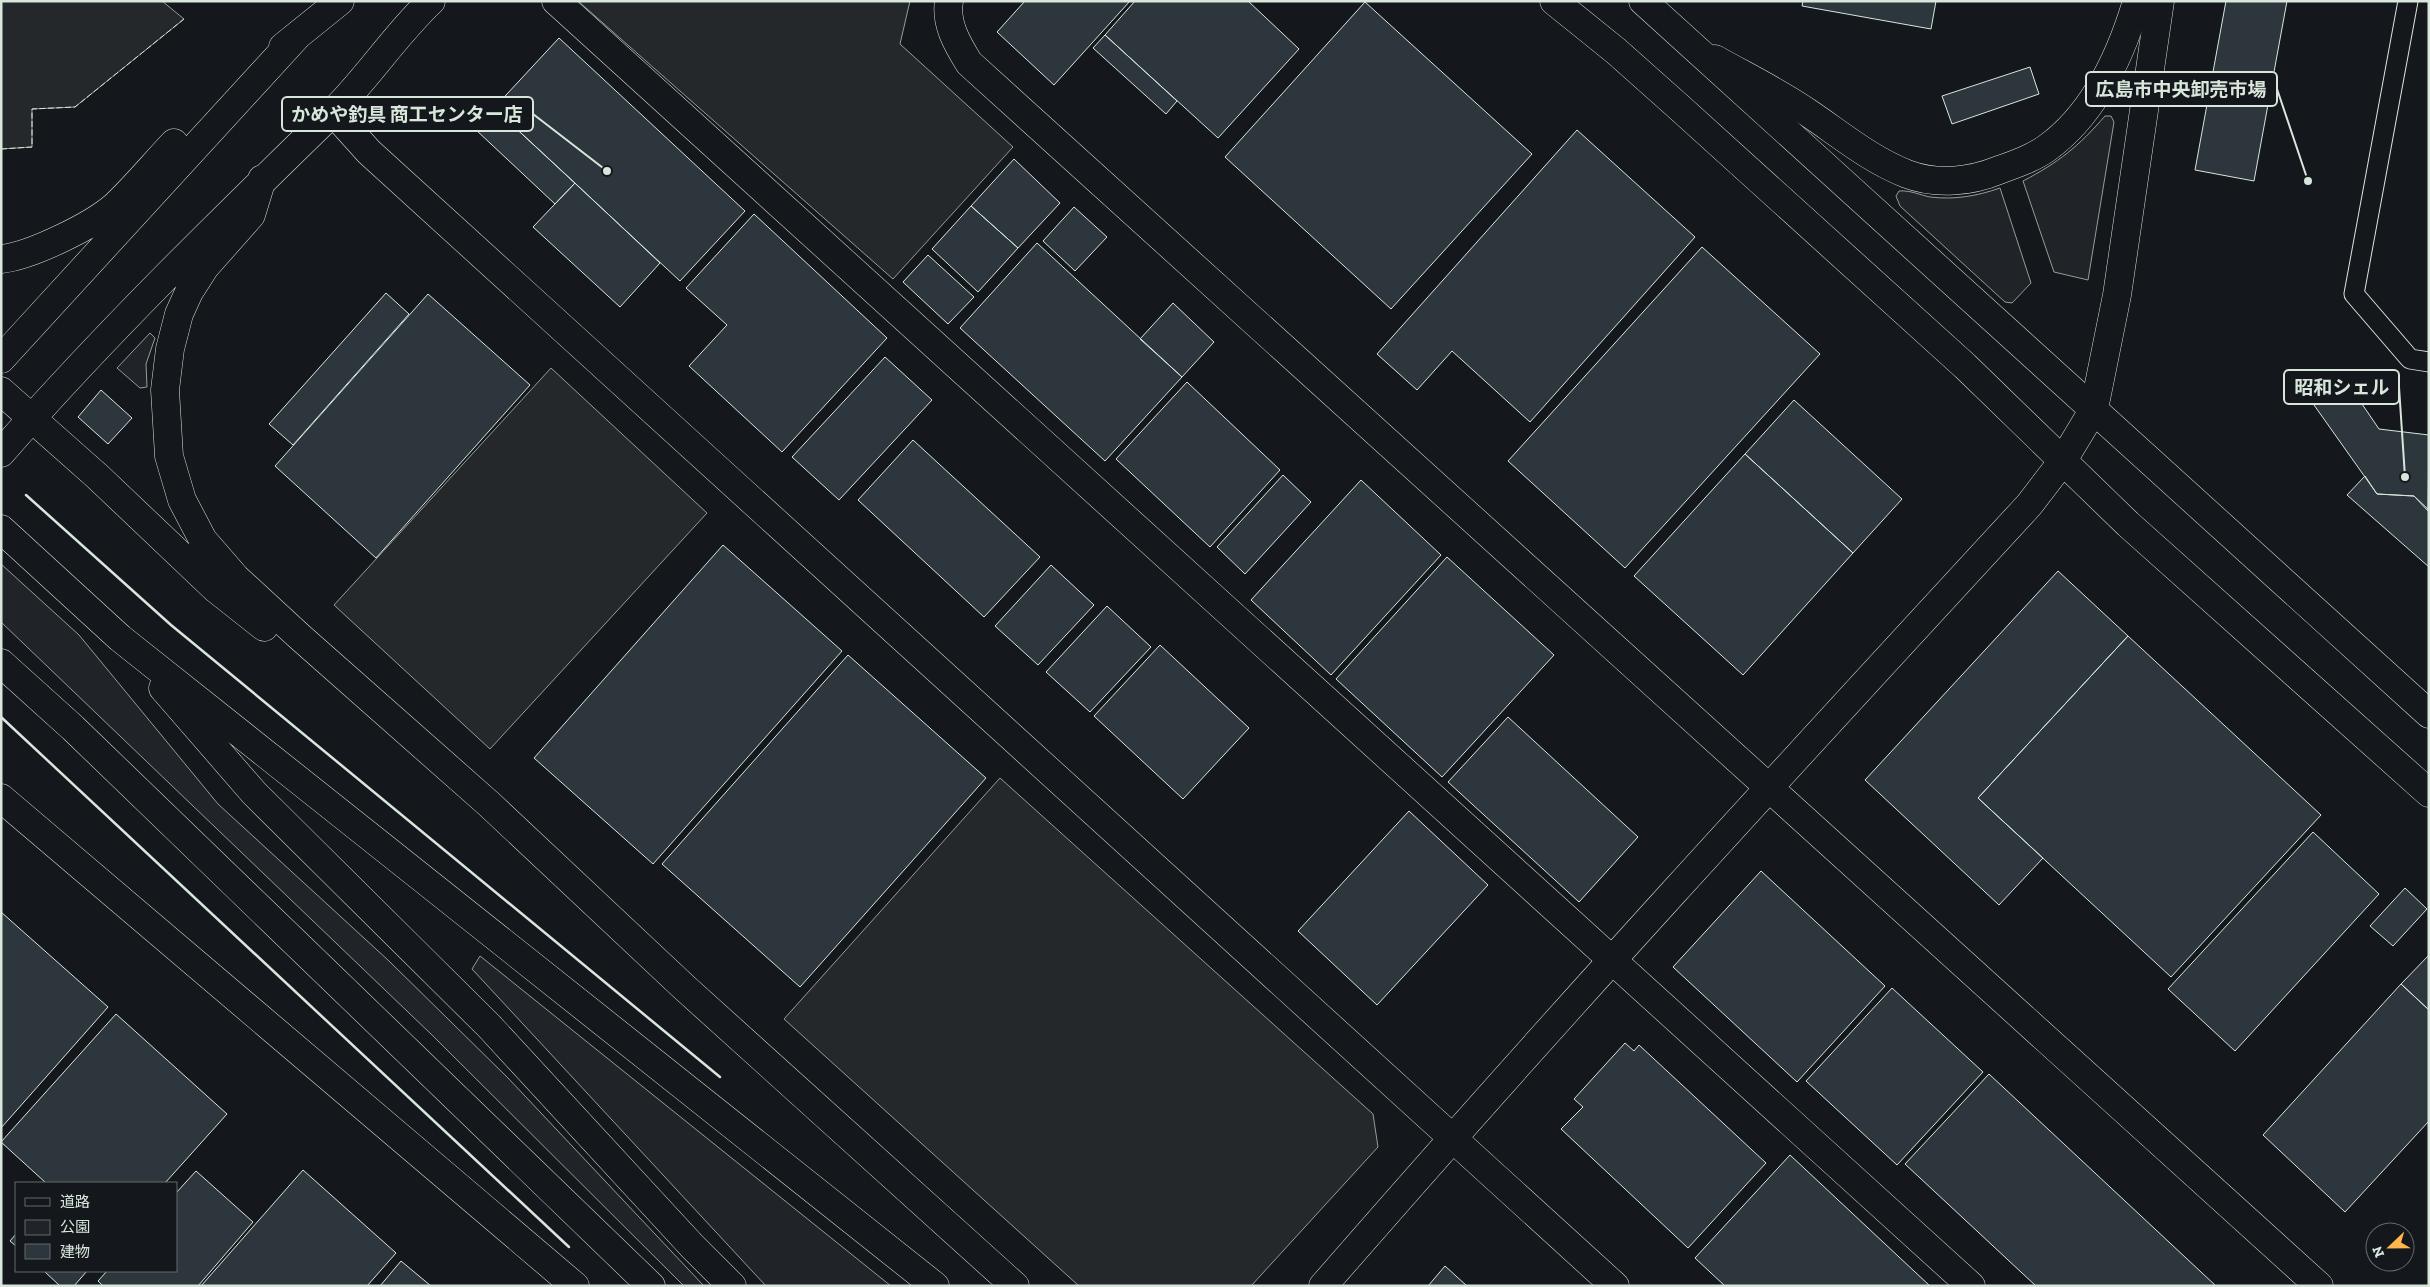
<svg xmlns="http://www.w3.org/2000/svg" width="2430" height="1287" viewBox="0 0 2430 1287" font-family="'Zilla Slab','Noto Sans JP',serif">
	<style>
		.green { fill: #202428; stroke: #939e99 }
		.parking { fill: #24282b; stroke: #939e99 }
		.building { fill: #2c363c; stroke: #d8e6dc }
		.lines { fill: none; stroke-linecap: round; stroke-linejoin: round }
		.service-casing { stroke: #d8e6dc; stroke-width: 21 }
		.minor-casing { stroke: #d8e6dc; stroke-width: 29 }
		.tertiary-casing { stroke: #d8e6dc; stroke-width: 29 }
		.service { stroke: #14181c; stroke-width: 19 }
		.minor { stroke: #14181c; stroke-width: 28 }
		.tertiary { stroke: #14181c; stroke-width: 28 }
		.fence { stroke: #d8e6dc; stroke-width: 1; stroke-dasharray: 6 2.5; stroke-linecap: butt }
		.wall { stroke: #d8e6dc; stroke-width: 2.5 }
		.leader { fill: none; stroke: #d8e6dc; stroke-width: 2 }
		.callout-dot { fill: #d8e6dc; stroke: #14181c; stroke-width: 2 }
		.callout { fill: #14181c; stroke: #d8e6dc; stroke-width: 2 }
		.callout-label { font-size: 19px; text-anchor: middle; font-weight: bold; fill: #d8e6dc }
	</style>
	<rect width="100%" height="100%" fill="#14181c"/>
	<path class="green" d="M2105,116H2111L2114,122L2088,280L2054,272L2023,181C2059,162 2078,147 2105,116Z
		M2000,188L2031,283L2012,303L2005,302L1900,206L1896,196L1899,191C1910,190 1920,195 1930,197C1955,200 1977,196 2000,188Z
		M150,333L155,338L146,364L147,387L140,388L117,368Z
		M1,564L79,635L218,804L389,961L508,1078L704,1286H684L432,1035L1,622Z
		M480,956L891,1286H766L472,969Z"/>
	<path class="parking" d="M1,1H162L184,19L75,107L32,109V147L1,149Z
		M578,1H910L900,44L1013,147L893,279Z
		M551,368L707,513L490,749L334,605Z
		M1000,778L1373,1114L1378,1147L1251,1286H1079L784,1019Z"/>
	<path class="building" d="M1025,1H1130L1054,85L997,32Z
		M1135,1H1248L1299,49L1218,138L1105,35Z
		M1803,1H1936L1931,29L1802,6Z
		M2226,1H2287L2254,181L2195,170Z
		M1365,2L1532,154L1391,309L1225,157Z
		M1105,35L1177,101L1166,114L1093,48Z
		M559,38L745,211L680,281L494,108Z
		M2030,67L2039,94L1952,124L1942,96Z
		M494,108L575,183L555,204L475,129Z
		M1577,130L1695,237L1530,422L1452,351L1417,390L1377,354Z
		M1014,159L1060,203L1018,248L971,206Z
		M575,183L660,263L620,307L533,227Z
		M971,206L1018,248L978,292L932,249Z
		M1074,207L1107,237L1075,271L1043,241Z
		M754,214L887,338L782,452L689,366L727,325L686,288Z
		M1037,243L1182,377L1105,461L960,328Z
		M1702,247L1820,354L1625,568L1508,461Z
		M928,255L974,297L948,324L903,282Z
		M386,293L409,314L293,445L269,424Z
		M428,294L530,385L376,558L275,466Z
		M1173,303L1214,342L1182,377L1140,339Z
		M885,357L932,400L839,500L792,457Z
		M2337,380L2347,382L2379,429L2429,435L2428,511L2414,496L2377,494L2314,405L2315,396Z
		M1187,382L1280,470L1210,547L1116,459Z
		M101,390L132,418L108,444L78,417Z
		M1794,400L1902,499L1853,553L1745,454Z
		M913,440L1040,557L984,617L858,500Z
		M1745,454L1853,553L1743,675L1634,576Z
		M1283,475L1311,502L1245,574L1217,547Z
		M2365,476L2377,494L2414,496L2429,510V567L2347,495Z
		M1361,480L1441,555L1331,675L1251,600Z
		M723,545L842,651L653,864L534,758Z
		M1447,557L1554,655L1442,777L1336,679Z
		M1051,565L1094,605L1038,665L995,626Z
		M2058,571L2128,636L1978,798L2043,858L1999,905L1865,780Z
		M1107,606L1151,647L1090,712L1046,672Z
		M2128,636L2321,815L2171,977L1978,798Z
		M1160,645L1249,728L1183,799L1094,716Z
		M848,655L986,778L800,987L662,864Z
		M1508,717L1638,837L1579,902L1448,782Z
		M1409,811L1488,885L1377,1005L1298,931Z
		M2313,832L2379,894L2235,1051L2168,989Z
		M1761,871L1885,986L1797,1082L1673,967Z
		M2405,888L2427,909L2393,946L2370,926Z
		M1,912L108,1007L1,1128Z
		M2429,955V1010L2401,984Z
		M2401,984L2429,1010V1121L2345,1212L2263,1135Z
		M1892,988L1983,1072L1897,1165L1806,1081Z
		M116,1014L227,1114L165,1183H46L1,1142Z
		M1625,1043L1634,1051L1639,1045L1766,1163L1688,1248L1561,1129L1583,1107L1574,1099Z
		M1989,1074L2216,1286H2036L1905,1164Z
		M1790,1155L1930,1286H1725L1695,1258Z
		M303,1170L396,1253L367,1286H201Z
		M196,1171L253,1222L198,1286H103L98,1281L107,1271H176V1193Z
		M16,1234V1246L10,1241Z
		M401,1261L431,1286H380Z
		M1445,1266L1467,1286H1428Z
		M44,1271H87L74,1286H60Z"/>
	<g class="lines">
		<defs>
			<path id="service" d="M2408,1L2354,294L2410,359L2429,362"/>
			<path id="minor" d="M556,1L1971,1286
				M1715,59C1745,76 1778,92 1807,112C1840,134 1869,159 1907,174C1936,185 1970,182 1999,170C2016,164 2033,158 2047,148C2094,114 2121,55 2137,1"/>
			<path id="tertiary" d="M949,1C945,24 958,45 969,63L2319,1286
				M1554,1L1616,51L1680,108L1965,366L2128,524L2429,793
				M1643,1L2429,714
				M283,47L340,1
				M333,112L369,152L1615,1286
				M262,179L251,215L205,267L189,292L179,314L170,349L165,390L169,456L182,500L203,540L236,578L300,637L489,804L685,988L1015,1286
				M1,259C31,256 94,225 116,205C136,186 155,163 174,143
				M1,359L297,36
				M1,391L97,476L216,589L264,627
				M1,453C105,334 218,224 331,114C367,79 394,36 431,1
				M1,529L120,638L935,1286
				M1,663L73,728L651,1286
				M163,688L254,793L489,1026L692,1246L732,1286
				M1,798L575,1286
				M1323,1286C1553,1021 1791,763 2029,505L2062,462L2094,409L2117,295L2160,1"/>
		</defs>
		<use href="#service" class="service-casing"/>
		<use href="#minor" class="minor-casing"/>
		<use href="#tertiary" class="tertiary-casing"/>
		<use href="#service" class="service"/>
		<use href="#minor" class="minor"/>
		<use href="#tertiary" class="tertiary"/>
		<path class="fence" d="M1,149L32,147V109L75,107L184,19"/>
		<path class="wall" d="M26,495L171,625L720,1077
			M1,717L569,1247"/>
	</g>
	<path class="leader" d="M2308 181L2277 89M607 171L533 114M2405 477L2399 387"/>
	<g class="callout-dot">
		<circle cx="2308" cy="181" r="5"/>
		<circle cx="607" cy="171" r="5"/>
		<circle cx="2405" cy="477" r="5"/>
	</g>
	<g class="callout">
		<rect x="2086" y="72" width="191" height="34" rx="5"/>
		<rect x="282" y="97" width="251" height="34" rx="5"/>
		<rect x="2284" y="370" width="115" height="34" rx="5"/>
	</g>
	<g class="callout-label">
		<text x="2181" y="96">広島市中央卸売市場</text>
		<text x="407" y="121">かめや釣具 商工センター店</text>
		<text x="2342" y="394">昭和シェル</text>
	</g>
	<rect width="2430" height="1287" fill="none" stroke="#d8e6dc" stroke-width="5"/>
	<rect x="15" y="1182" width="162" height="90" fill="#14181c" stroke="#626a69"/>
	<rect x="25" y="1198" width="25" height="8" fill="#14181c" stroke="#626a69"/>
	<text x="60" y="1207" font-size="15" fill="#d8e6dc">道路</text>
	<rect x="25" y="1220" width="25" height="15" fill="#202428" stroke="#626a69"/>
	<text x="60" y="1232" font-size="15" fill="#d8e6dc">公園</text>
	<rect x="25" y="1244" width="25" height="15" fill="#2c363c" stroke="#626a69"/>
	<text x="60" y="1257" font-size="15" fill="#d8e6dc">建物</text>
	<g transform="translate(2390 1247) rotate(248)"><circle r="24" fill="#14181c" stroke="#626a69"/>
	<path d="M0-4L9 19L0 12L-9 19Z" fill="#ffb74d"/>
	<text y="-8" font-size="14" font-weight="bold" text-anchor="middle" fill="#d8e6dc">N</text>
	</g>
</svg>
